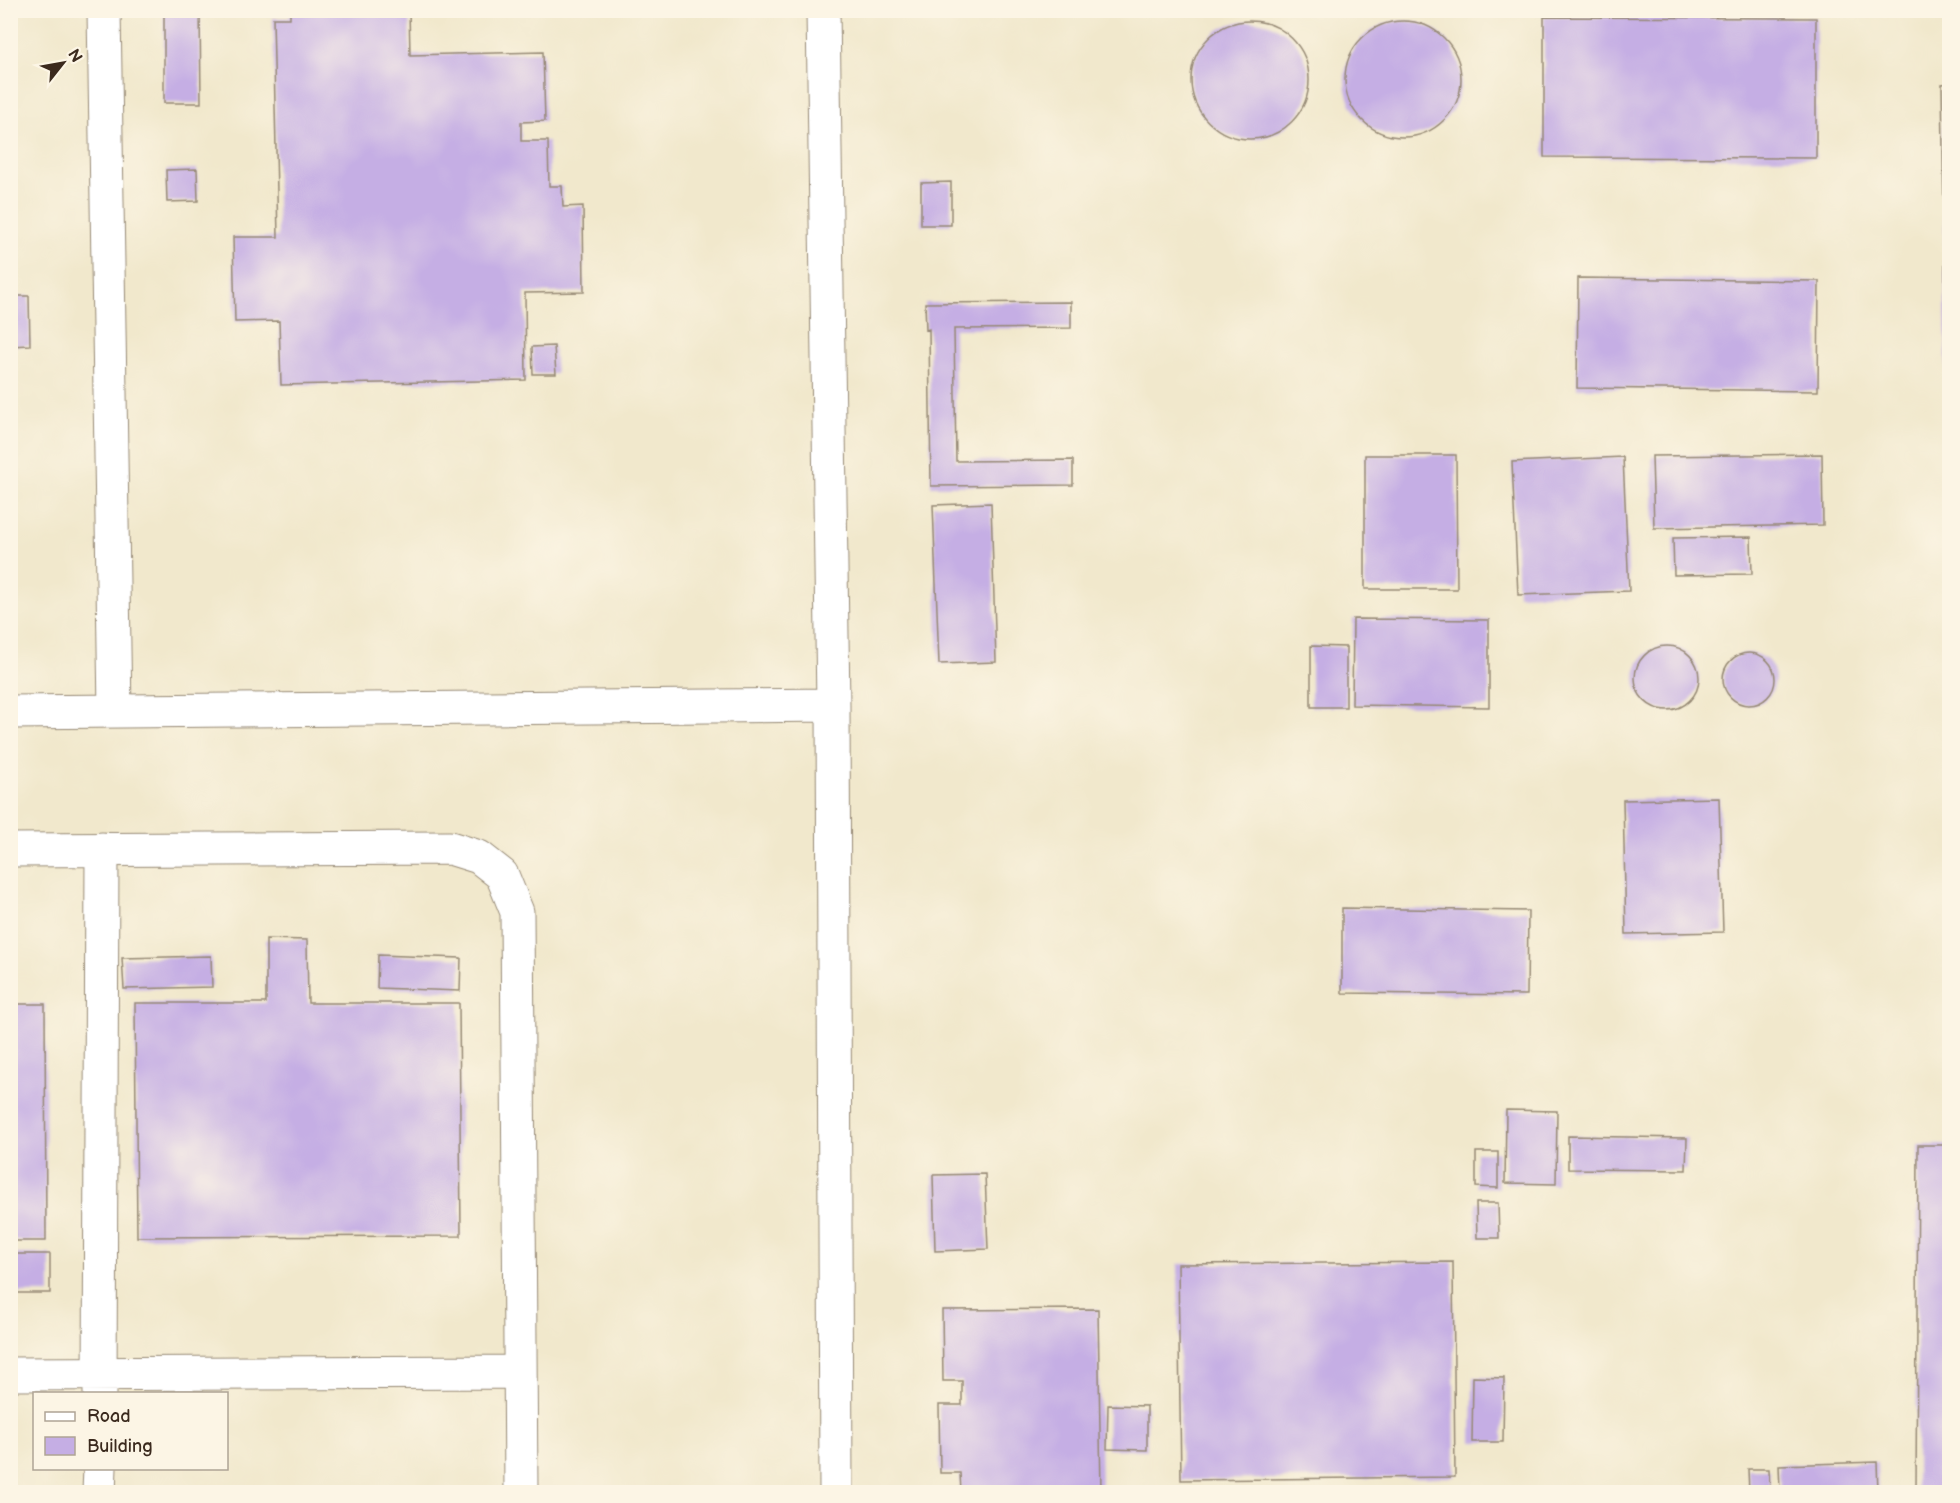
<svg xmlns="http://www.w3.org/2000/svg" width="1960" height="1503" viewBox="0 0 1960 1503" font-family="'Balsamiq Sans',sans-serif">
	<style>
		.building { fill: #c5aee4 }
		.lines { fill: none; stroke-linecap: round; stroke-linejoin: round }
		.minor-casing { stroke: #968975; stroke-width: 35 }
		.minor { stroke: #fff; stroke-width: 33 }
	</style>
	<rect width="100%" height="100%" fill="#fcf5e5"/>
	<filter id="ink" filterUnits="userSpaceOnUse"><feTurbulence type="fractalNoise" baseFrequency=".0167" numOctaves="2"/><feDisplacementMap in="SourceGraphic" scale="12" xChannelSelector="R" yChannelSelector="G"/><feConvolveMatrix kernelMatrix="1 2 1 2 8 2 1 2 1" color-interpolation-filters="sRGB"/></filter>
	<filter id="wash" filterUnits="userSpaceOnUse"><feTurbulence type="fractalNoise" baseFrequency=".008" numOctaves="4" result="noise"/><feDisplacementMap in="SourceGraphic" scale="24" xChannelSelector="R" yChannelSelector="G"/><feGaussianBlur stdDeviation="1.35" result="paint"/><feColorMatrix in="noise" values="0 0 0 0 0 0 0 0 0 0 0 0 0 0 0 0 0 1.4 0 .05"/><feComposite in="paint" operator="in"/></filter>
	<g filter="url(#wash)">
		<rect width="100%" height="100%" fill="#f1e8cc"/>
		<g id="blocks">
			<path class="building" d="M164,10H200L201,103H164Z
				M290,10H409L410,55L543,52L545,121L521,122V141H548L549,186H562L563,207L583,206L584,292L525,293L526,380L281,385L279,321L235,322L233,237H278L273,18H290Z
				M1544,17L1816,18V158L1544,157Z
				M1345 79a58 58 0 1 1 116 0a58 58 0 1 1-116 0Z
				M1191 80a59 59 0 1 1 118 0a59 59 0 1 1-118 0Z
				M1950,83V414H1947L1942,84Z
				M197,169L198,201L167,202L166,170Z
				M951,182V225H921V183Z
				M1578,278L1819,281L1818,391L1577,388Z
				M10,296H29L30,345L10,346Z
				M1071,302V328L954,329L956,461L1073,460V485L931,486L929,329L926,330L925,303Z
				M554,346L556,374H533L532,347Z
				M1822,454L1823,525L1654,528L1652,456Z
				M1365,455H1456L1457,589H1365Z
				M1623,457L1629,591L1518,595L1512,462Z
				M991,503L996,662L939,664L933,505Z
				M1751,537L1752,574L1674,575L1673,538Z
				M1353,619L1489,620V707L1352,705Z
				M1635 678a32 32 0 1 1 64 0a32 32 0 1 1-64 0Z
				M1311,646L1346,647V707H1311Z
				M1723 679a26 26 0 1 1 52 0a26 26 0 1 1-52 0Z
				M1719,798L1723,932L1626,934L1623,800Z
				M1342,908L1528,911L1527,995L1342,993Z
				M266,939L307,940L308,1003H459L461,1236L137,1237L135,1003H266Z
				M378,955L461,958L460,991L377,988Z
				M211,956L212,987L124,989L122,958Z
				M10,1004H45L46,1241H10Z
				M1506,1110L1557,1111L1556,1184L1505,1183Z
				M1568,1136L1687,1138L1686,1170L1568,1169Z
				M1918,1145H1950V1492H1916Z
				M1476,1152H1498V1188L1476,1187Z
				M985,1174L988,1249L935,1251L933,1175Z
				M1476,1203H1498L1499,1238H1477Z
				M10,1254H50V1293H10Z
				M1453,1262L1455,1477L1181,1480L1178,1264Z
				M1098,1309L1101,1492H961L960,1473H940L939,1405H962V1381H943L942,1310Z
				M1473,1377L1504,1378L1503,1442H1472Z
				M1108,1405L1147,1406V1450L1107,1449Z
				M1877,1462L1878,1492H1780L1779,1465Z
				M1748,1469H1769L1770,1492H1749Z"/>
		</g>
	</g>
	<g filter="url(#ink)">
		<use href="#blocks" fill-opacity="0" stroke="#968975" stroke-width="1.5"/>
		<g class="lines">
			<defs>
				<path id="minor" d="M104,10L115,711
					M823,10L833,705L836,1492
					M10,712L833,705
					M10,850L450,848L479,857L502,875L517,912L521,1492
					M10,1374L520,1372
					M100,1394L102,849
					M99,1492L100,1468"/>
			</defs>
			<use href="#minor" class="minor-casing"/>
			<use href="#minor" class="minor"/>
		</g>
	</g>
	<rect width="1960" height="1503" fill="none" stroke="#fcf5e5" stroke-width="36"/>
	<rect x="33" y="1392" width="195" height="78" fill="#fcf5e5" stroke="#afa495" stroke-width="1.5"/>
	<rect x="45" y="1412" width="30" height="9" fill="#ffffff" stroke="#afa495" stroke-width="1.5"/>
	<text x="87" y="1422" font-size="18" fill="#3b2a1e">Road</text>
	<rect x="45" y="1437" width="30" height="18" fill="#c5aee4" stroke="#afa495" stroke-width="1.5"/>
	<text x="87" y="1452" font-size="18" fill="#3b2a1e">Building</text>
	<g transform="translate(63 63) rotate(59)" stroke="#fcf5e5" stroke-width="4.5" paint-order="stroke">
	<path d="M0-4.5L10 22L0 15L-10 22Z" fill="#3b2a1e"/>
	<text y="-9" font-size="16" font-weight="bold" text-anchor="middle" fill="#3b2a1e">N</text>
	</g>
</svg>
